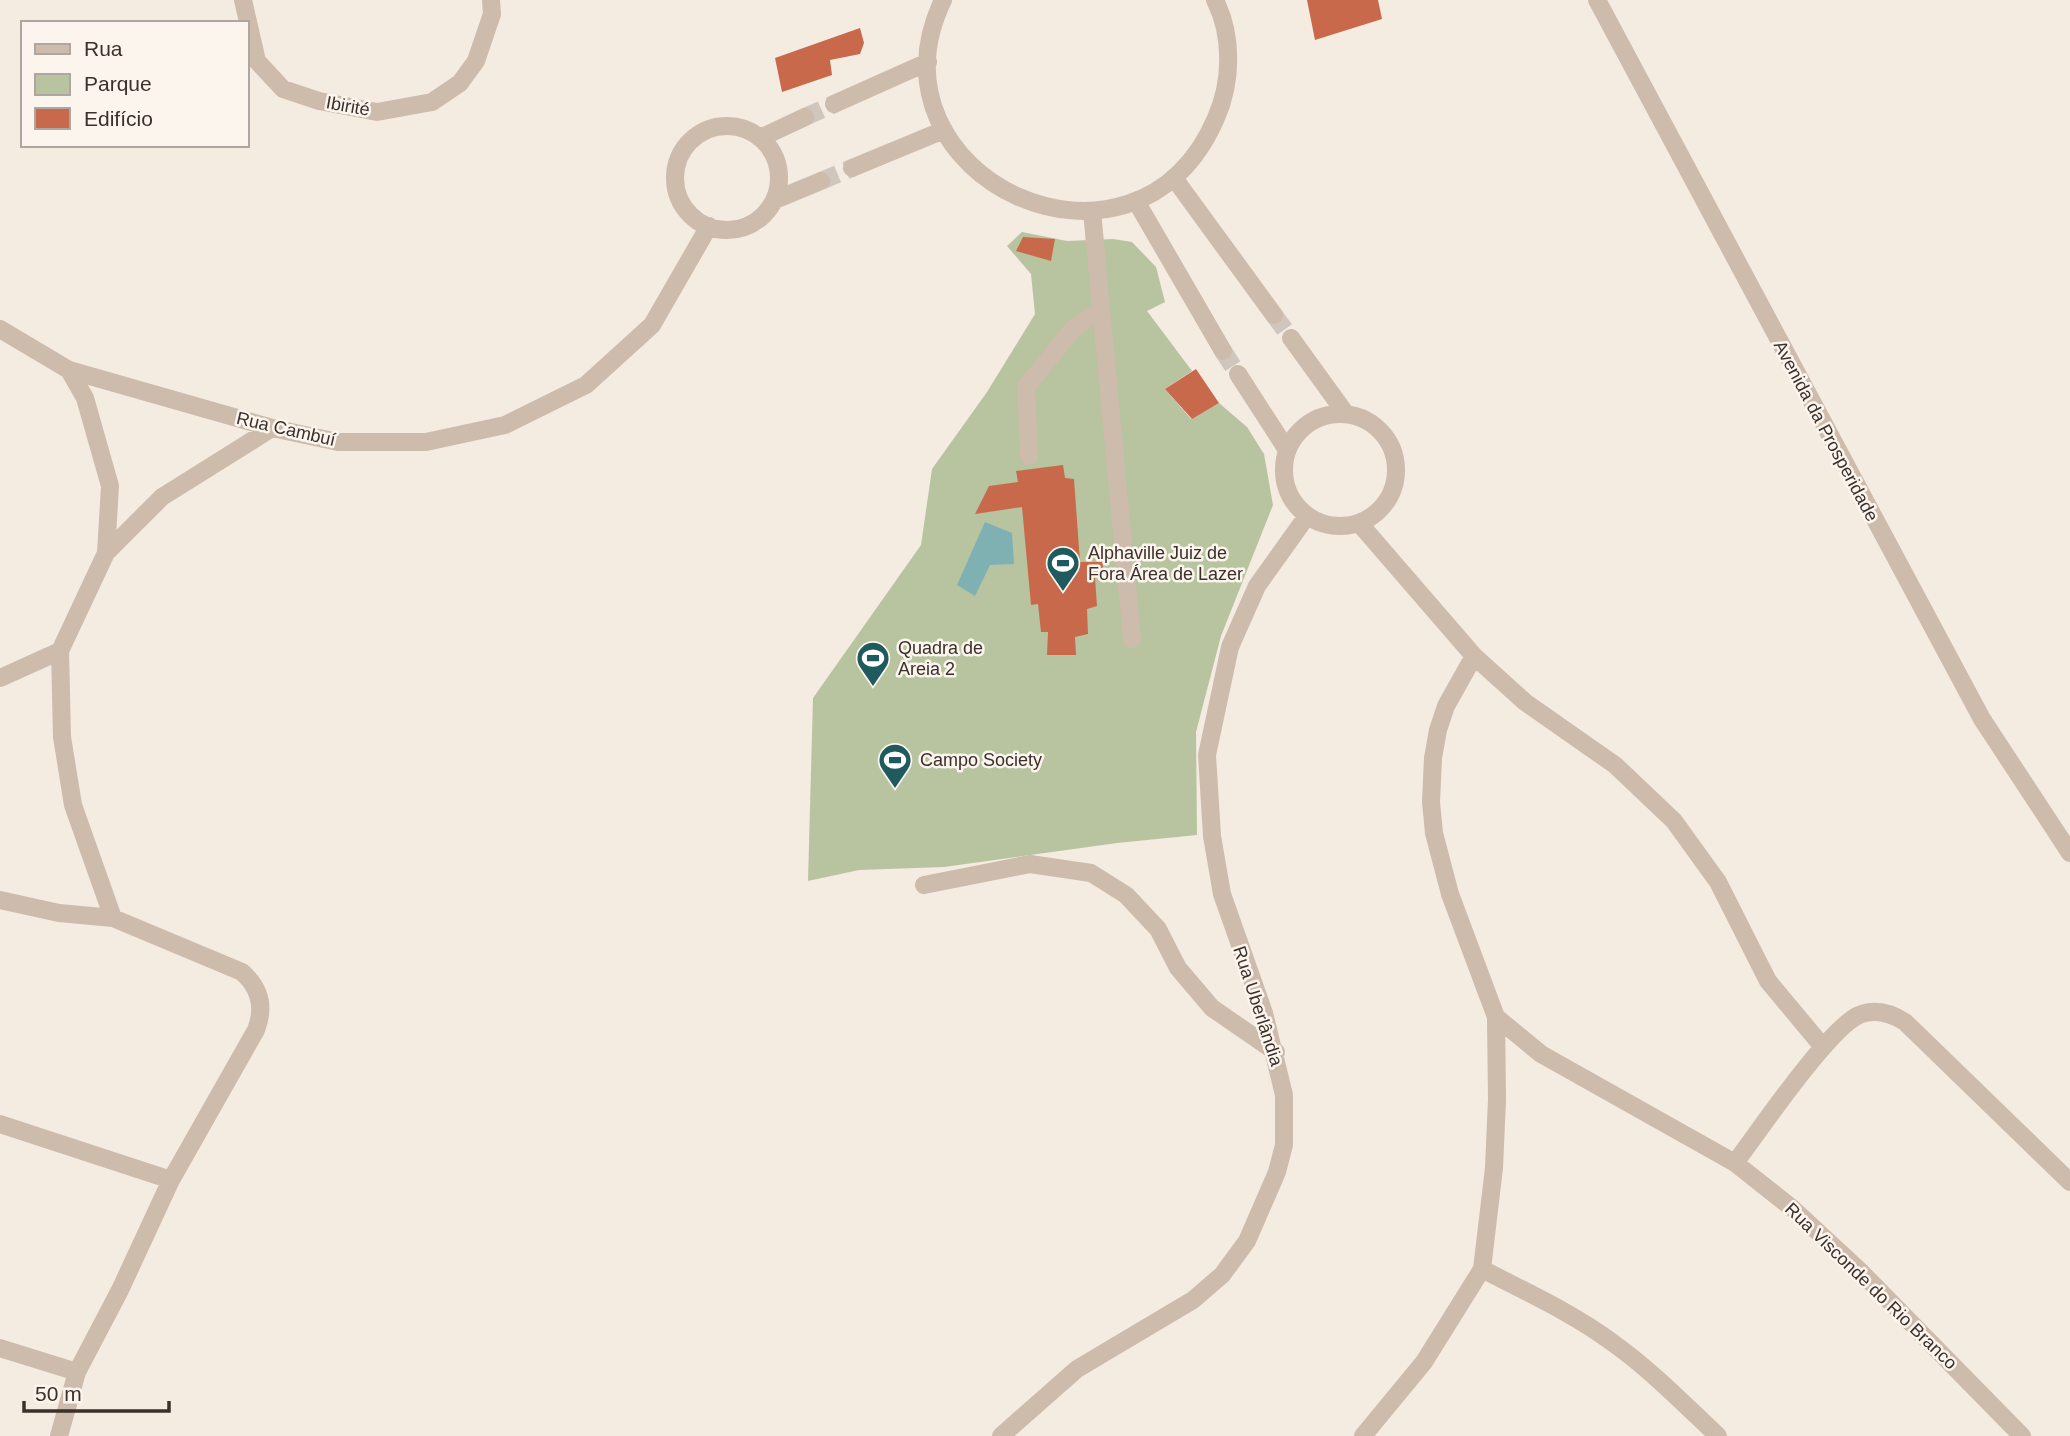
<svg xmlns="http://www.w3.org/2000/svg" width="2070" height="1436" viewBox="0 0 2070 1436" font-family="Arial,sans-serif">
	<style>
		.green { fill: #b8c4a0 }
		.water { fill: #7fb0b2 }
		.building { fill: #c8694b }
		.lines { fill: none; stroke-linecap: round; stroke-linejoin: round }
		.minor-tunnel { stroke: #cfc6bd; stroke-width: 18; stroke-dasharray: 18 9; stroke-linecap: butt }
		.minor { stroke: #cdbbac; stroke-width: 18 }
		.labels { text-anchor: middle; stroke-width: 5; stroke-linejoin: round; paint-order: stroke }
		.street-label { font-size: 18px; fill: #3b302b; stroke: #fbf5ee }
		.poi-label { font-size: 18px; fill: #3b302b; stroke: #fbf5ee; text-anchor: start }
	</style>
	<rect width="100%" height="100%" fill="#f4ebe1"/>
	<path class="green" d="M1022,232L1067,241L1113,239L1132,242L1156,267L1165,302L1147,311L1192,371L1165,389L1191,419L1219,403L1247,427L1264,454L1273,505L1221,636L1196,732L1197,835L1117,843L944,867L859,870L808,881L813,698L921,545L932,469L987,392L1035,314L1031,274L1007,246Z"/>
	<path class="water" d="M985,522L1012,533L1014,564L990,565L975,596L957,585Z"/>
	<path class="building" d="M1307,0H1378L1382,19L1315,40Z
		M860,28L864,43L860,54L830,60L832,75L782,92L775,58Z
		M1023,237L1055,239L1051,261L1016,251Z
		M1196,369L1219,403L1192,419L1165,389Z
		M1063,465L1065,478L1074,479L1080,562H1102L1105,575L1095,578L1097,606L1087,609L1088,634L1075,637L1076,655H1047L1048,632H1041L1038,604L1031,605L1022,507L975,514L989,486L1018,482L1016,471Z"/>
	<g class="lines">
		<path class="minor-tunnel" d="M805,117L834,104
			M821,181L852,168
			M1274,315L1291,338
			M1223,351L1238,374"/>
		<path class="minor" d="M243,0L257,61L283,89L319,101L377,112L432,102L460,83L476,61L492,14L491,0
			M943,0C858,177 1135,307 1216,118C1232,82 1233,36 1215,0
			M1597,0L1982,719L2070,853
			M834,104L928,62
			M675 178a52 52 0 1 1 104 0a52 52 0 1 1-104 0Z
			M760,138L805,117
			M852,168L944,130
			M1174,178L1274,315
			M775,200L821,181
			M1136,201L1223,351
			M1092,211L1132,639
			M0,329L69,370L272,428L338,442H426L505,425L586,385L652,325L709,226
			M1291,338L1346,414
			M69,370L85,398L110,486L106,553L162,497L272,428
			M1238,374L1287,450
			M1284 470a56 56 0 1 1 112 0a56 56 0 1 1-112 0Z
			M1029,456L1026,387L1072,330L1101,309
			M1359,523L1474,656L1525,702L1615,765L1674,821L1718,882L1768,981L1823,1047
			M60,651L62,737L73,805L113,918
			M0,678L60,651L106,553
			M924,885L1030,864L1091,873L1126,895L1158,929L1178,968L1212,1008L1276,1052
			M0,900L59,913L113,918L242,972C260,988 265,1007 256,1030L171,1180L120,1290L77,1372L59,1436
			M1496,1017L1541,1054L1735,1163L1792,1208L1859,1270L2022,1436
			M0,1124L171,1180
			M1735,1163C1759,1131 1828,1029 1859,1015C1876,1008 1891,1013 1905,1022L2070,1182
			M1482,1269C1526,1292 1573,1313 1613,1343C1651,1370 1684,1404 1718,1436
			M0,1348L77,1372
			M1001,1436L1077,1369L1193,1300L1222,1275L1247,1241L1277,1172L1284,1145V1095L1264,1013L1222,894L1212,836L1207,755L1230,647L1257,586L1307,516
			M1363,1436L1424,1362L1482,1269L1494,1168L1497,1100L1496,1017L1450,894L1434,833L1431,802L1433,758L1438,730L1446,706L1474,656"/>
	</g>
	<defs>
		<symbol id="stadium-pin" viewBox="-11 -11 22 30"><path d="M0 17L-7.5 6A9.5 9.5 0 1 1 7.5 6Z" fill="#1f5a5e" stroke="#fbf5ee"/><path d="M0-5a6.5 5 0 1 0 0 10a6.5 5 0 1 0 0-10ZM-3.5-1.8h7v3.6h-7Z" fill="#fff"/></symbol>
	</defs>
	<g fill-rule="evenodd">
		<use href="#stadium-pin" x="1044" y="544" width="38" height="52"/>
		<use href="#stadium-pin" x="854" y="639" width="38" height="52"/>
		<use href="#stadium-pin" x="876" y="741" width="38" height="52"/>
	</g>
	<g class="labels">
		<g class="street-label">
			<text transform="translate(348 106) rotate(10)" y="6">Ibirité</text>
			<text transform="translate(286 429) rotate(13)" y="6">Rua Cambuí</text>
			<text transform="translate(1826 431) rotate(62)" y="6">Avenida da Prosperidade</text>
			<text transform="translate(1258 1006) rotate(72)" y="6">Rua Uberlândia</text>
			<text transform="translate(1871 1286) rotate(44)" y="6">Rua Visconde do Rio Branco</text>
		</g>
		<g class="poi-label">
			<text x="1088" y="559">Alphaville Juiz de<tspan x="1088" dy="21">Fora Área de Lazer</tspan></text>
			<text x="898" y="654">Quadra de<tspan x="898" dy="21">Areia 2</tspan></text>
			<text x="920" y="766">Campo Society</text>
		</g>
	</g>
	<rect x="21" y="21" width="228" height="126" fill="#fbf5ee" stroke="#aea6a0" stroke-width="2"/>
	<rect x="35" y="44" width="35" height="10" fill="#cdbbac" stroke="#aea6a0" stroke-width="2"/>
	<text x="84" y="56" font-size="21" fill="#3b302b">Rua</text>
	<rect x="35" y="74" width="35" height="21" fill="#b8c4a0" stroke="#aea6a0" stroke-width="2"/>
	<text x="84" y="91" font-size="21" fill="#3b302b">Parque</text>
	<rect x="35" y="108" width="35" height="21" fill="#c8694b" stroke="#aea6a0" stroke-width="2"/>
	<text x="84" y="126" font-size="21" fill="#3b302b">Edifício</text>
	<path d="M24 1401v10h145v-10" fill="none" stroke="#3b302b" stroke-width="3.5"/>
	<text x="35" y="1401" font-size="21" fill="#3b302b" stroke="#fbf5ee" stroke-width="5" paint-order="stroke">50 m</text>
</svg>
